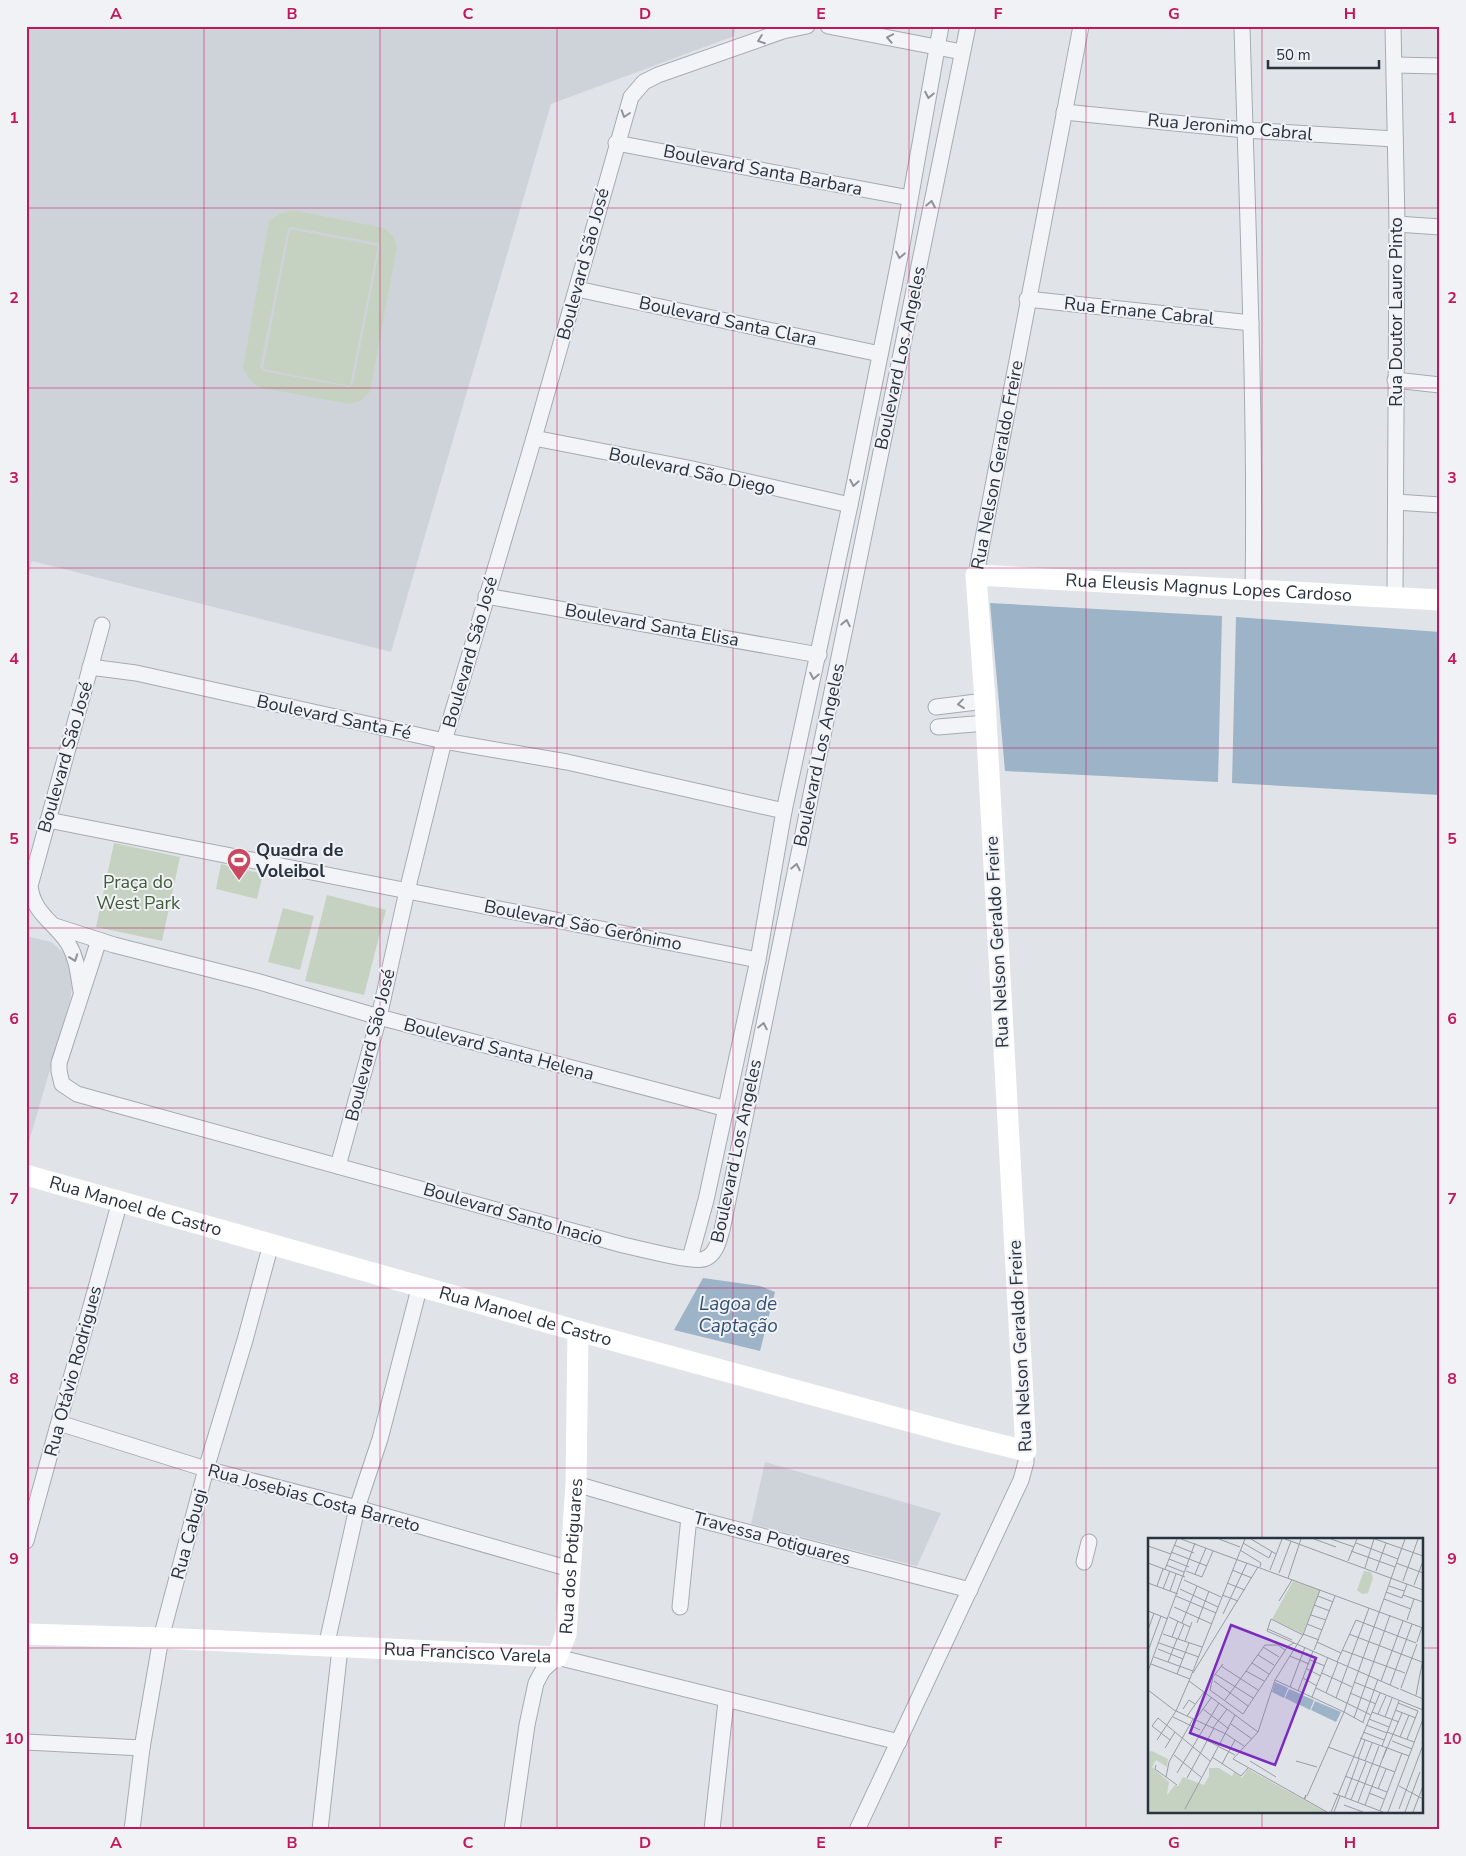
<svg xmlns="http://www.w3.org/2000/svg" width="1466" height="1856" viewBox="0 0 1466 1856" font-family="'Nunito Sans',sans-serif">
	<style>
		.built { fill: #ced3da }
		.green { fill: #c6d2c1; fill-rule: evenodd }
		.water { fill: #9cb3c8 }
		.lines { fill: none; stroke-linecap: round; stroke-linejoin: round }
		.street-casing { stroke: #a5abb3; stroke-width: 17 }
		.street { stroke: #f3f4f7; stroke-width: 15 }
		.secondary { stroke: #fff; stroke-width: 21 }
		.oneway { stroke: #8e939b }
		.grid { fill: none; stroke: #c2185b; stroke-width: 1; stroke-opacity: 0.55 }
		.labels { text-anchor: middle; stroke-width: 4; stroke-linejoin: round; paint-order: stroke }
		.street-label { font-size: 18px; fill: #29323f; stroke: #f0f2f6 }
		.poi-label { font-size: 18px; font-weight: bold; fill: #29323f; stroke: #f0f2f6; text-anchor: start }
		.park-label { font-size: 18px; fill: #3f5b37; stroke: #f0f2f6 }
		.water-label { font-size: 19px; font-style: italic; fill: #355272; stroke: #f0f2f6 }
		.inset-road { fill: none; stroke: #979da5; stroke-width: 1 }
		.view { fill: #7b2cbf; fill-opacity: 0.15; stroke: #7b2cbf; stroke-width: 2.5 }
		.inset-edge { fill: none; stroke: #29323f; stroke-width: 2.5 }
		.neatline { fill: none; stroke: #c2185b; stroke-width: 2 }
		.grid-label { font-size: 16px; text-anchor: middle; font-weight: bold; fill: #c2185b }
	</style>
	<rect width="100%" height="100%" fill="#e0e4e9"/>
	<path class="built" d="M26,26H736L734,36L551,104L391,652L32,561L26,583Z
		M26,936L51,942L68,956L73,979L70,1001L26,1152Z
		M765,1462L941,1513L917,1566L751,1524Z"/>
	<path class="green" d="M291,210L384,228L393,236L397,247L370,392L360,401L349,404L258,387L249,379L243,368L269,221L279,214ZM291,227L378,243L380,246L353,384L349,387L263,371L260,367L288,229Z
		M290,229L378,246L350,386L263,369Z
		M114,843L180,857L162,941L96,927Z
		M221,864L263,874L257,899L216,889Z
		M327,895L386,910L364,995L305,981Z
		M283,908L314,916L300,970L268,962Z"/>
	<path class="water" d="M990,603L1222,616L1218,782L1005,771Z
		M1236,617L1440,632V795L1232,783Z
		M703,1278L760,1286L775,1292L760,1351L674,1330Z"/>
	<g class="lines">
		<defs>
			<g id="street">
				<path d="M828,26L962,52"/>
				<path d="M1242,26C1247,214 1256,402 1253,590"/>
				<path d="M1393,26L1397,224L1395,597"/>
				<path d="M1395,65L1440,66"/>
				<path d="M1064,112L1245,130L1395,139"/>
				<path d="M616,143L910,198"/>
				<path d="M1397,224L1440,227"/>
				<path d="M577,289L880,354"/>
				<path d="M1027,299L1251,323"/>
				<path d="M1395,380L1440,385"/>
				<path d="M534,438L688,468L850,505"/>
				<path d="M1396,502L1440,505"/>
				<path id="s1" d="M976,575L1081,26"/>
				<path d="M486,596L819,655"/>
				<path d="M90,667L136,673L444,741L567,762L784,811"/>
				<path d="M936,707L985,701"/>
				<path d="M938,727L986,723"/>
				<path d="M48,820L758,960"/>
				<path d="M55,926L114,945L256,981L379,1017L727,1109"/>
				<path d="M99,940L59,1063V1071L62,1084L77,1094L623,1245C636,1248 695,1263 704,1259C716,1255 719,1240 722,1230L968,26"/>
				<path d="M81,991C78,973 77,958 68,943C54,922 33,913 30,886L102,625"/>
				<path d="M338,1166L379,1017L407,891L444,741L534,438L631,97L644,82L658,75L783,31L807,26"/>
				<path d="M690,1258L706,1200L758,960L784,811L850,505L900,256L941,26"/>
				<path d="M59,1423L206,1469L357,1508L570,1569"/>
				<path d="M576,1484L689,1517L970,1590"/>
				<path d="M26,1541L120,1201"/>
				<path d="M1084,1562L1089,1542"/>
				<path d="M680,1607L689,1517"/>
				<path d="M326,1647L357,1508L380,1439L420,1285"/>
				<path d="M26,1742L142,1748"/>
				<path d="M132,1830L142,1748L161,1638L206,1469L245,1340L271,1244"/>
				<path d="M320,1830L340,1648"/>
				<path d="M512,1830L527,1725L536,1683L543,1670L557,1657L899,1742"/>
				<path d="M712,1830L726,1701"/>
				<path d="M857,1830L1021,1480L1026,1462V1451"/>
			</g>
		</defs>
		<use href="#street" class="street-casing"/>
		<use href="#street" class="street"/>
		<g class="secondary">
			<path id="s2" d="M26,1175L578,1331L953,1433L1026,1451L985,701L976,575L1440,600"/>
			<path id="s3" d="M26,1634L161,1638L557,1657L566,1634L576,1484L578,1331"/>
		</g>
	</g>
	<defs><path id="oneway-chevron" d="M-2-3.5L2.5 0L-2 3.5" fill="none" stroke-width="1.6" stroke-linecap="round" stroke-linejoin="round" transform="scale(1.25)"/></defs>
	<g class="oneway">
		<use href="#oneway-chevron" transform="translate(890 38) rotate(-169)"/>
		<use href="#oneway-chevron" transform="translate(761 40) rotate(160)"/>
		<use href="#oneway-chevron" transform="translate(929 95) rotate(101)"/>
		<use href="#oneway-chevron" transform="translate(625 114) rotate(108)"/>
		<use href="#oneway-chevron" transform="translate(931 204) rotate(-79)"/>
		<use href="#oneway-chevron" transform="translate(900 255) rotate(101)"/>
		<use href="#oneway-chevron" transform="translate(854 483) rotate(100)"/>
		<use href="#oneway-chevron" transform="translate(846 623) rotate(-79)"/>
		<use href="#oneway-chevron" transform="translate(814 676) rotate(101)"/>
		<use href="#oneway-chevron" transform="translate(961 704) rotate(173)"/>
		<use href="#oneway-chevron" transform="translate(796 867) rotate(-79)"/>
		<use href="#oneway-chevron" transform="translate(74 958) rotate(70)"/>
		<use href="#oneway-chevron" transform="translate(763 1026) rotate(-78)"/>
	</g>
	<path class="grid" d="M204,26V1830M380,26V1830M557,26V1830M733,26V1830M909,26V1830M1086,26V1830M1262,26V1540M26,208H1440M26,388H1440M26,568H1440M26,748H1440M26,928H1440M26,1108H1440M26,1288H1440M26,1468H1440M26,1648H1150M1422,1648H1440M1262,1812V1830"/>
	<defs>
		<symbol id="stadium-pin" viewBox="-11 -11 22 30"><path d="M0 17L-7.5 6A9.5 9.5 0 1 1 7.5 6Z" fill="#ca4960" stroke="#f0f2f6"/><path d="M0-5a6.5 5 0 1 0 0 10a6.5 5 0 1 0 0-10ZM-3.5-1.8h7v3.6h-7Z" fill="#fff"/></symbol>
	</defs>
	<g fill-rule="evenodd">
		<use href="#stadium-pin" x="225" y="846" width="28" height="38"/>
	</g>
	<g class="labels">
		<g class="street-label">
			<text transform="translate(1230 127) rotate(5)" y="6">Rua Jeronimo Cabral</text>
			<text transform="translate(763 170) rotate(11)" y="6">Boulevard Santa Barbara</text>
			<text transform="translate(583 264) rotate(-75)" y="6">Boulevard São José</text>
			<text transform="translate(1139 311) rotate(6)" y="6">Rua Ernane Cabral</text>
			<text transform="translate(1396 312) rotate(-90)" y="6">Rua Doutor Lauro Pinto</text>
			<text transform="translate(728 321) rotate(12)" y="6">Boulevard Santa Clara</text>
			<text transform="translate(900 358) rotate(-78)" y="6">Boulevard Los Angeles</text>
			<text dy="6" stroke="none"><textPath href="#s1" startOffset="112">Rua Nelson Geraldo Freire</textPath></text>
			<text transform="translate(692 471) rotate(12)" y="6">Boulevard São Diego</text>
			<text dy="6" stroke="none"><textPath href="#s2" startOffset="2148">Rua Eleusis Magnus Lopes Cardoso</textPath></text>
			<text transform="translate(652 625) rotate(10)" y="6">Boulevard Santa Elisa</text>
			<text transform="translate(470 652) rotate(-74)" y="6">Boulevard São José</text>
			<text transform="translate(334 717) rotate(12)" y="6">Boulevard Santa Fé</text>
			<text transform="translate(819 755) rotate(-78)" y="6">Boulevard Los Angeles</text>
			<text transform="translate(65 757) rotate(-74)" y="6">Boulevard São José</text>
			<text transform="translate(583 925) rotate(11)" y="6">Boulevard São Gerônimo</text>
			<text transform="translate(997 942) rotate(-93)" y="6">Rua Nelson Geraldo Freire</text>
			<text transform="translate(370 1045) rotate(-76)" y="6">Boulevard São José</text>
			<text transform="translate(499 1049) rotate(15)" y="6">Boulevard Santa Helena</text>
			<text transform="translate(736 1151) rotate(-78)" y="6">Boulevard Los Angeles</text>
			<text dy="6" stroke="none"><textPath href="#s2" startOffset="114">Rua Manoel de Castro</textPath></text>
			<text transform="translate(513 1214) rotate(16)" y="6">Boulevard Santo Inacio</text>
			<text dy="6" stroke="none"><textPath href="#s2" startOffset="519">Rua Manoel de Castro</textPath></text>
			<text transform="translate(1020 1346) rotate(-93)" y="6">Rua Nelson Geraldo Freire</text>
			<text transform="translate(73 1371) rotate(-75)" y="6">Rua Otávio Rodrigues</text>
			<text transform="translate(314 1498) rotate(15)" y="6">Rua Josebias Costa Barreto</text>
			<text transform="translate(189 1534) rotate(-75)" y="6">Rua Cabugi</text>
			<text transform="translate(772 1538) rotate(15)" y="6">Travessa Potiguares</text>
			<text dy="6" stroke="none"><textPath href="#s3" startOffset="634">Rua dos Potiguares</textPath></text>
			<text dy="6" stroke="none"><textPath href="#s3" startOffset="442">Rua Francisco Varela</textPath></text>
		</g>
		<g class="poi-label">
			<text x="256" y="856">Quadra de<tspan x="256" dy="21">Voleibol</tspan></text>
		</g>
		<g class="park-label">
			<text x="138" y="888">Praça do<tspan x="138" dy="21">West Park</tspan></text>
		</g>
		<g class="water-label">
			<text x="738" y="1310">Lagoa de<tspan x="738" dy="22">Captação</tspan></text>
		</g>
	</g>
	<g transform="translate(1148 1538)">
		<rect width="275" height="275" fill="#e0e4e9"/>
		<path d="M216,33L223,34L225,40L220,55L214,56L209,52ZM145,43L172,52L155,96L124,81ZM4,213L20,221L19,229L8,222L4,229L21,244L19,257L27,247L30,248L35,239L56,247L61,238V230H71L84,238L86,234L94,240L100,231L178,274H0V214Z" fill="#c6d2c1"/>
		<path d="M127,144L140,150L136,160L124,154ZM141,151L153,156L149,166L137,160ZM154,157L166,162L162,172L150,166ZM167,163L193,174L188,184L163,172Z" fill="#9cb3c8"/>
		<path class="inset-road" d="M33,1L275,90M71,1L92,9M97,1L41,143L110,194L127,142L196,174M103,1L128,16M137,1L275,52M166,1L188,9M183,1L206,9M227,1L275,18M95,5L121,20L124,13M208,5L250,21M26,7L46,15M0,8L23,16M92,12L113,25L112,29M203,13L247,29M23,14L59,28M21,21L41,29M200,23L209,1M0,25L37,39M248,25L275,35M18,27L36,34M217,30L226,1M17,31L29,1M84,32L104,40M122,32L134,1M38,33L54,39L65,13M228,33L238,5M131,35L143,3M47,36L58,10M140,40L153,1M36,42L73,59M255,43L270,1M0,45L30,56M79,45L97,52M266,47L275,23M9,48L15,31M241,48L256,53M15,51L22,33M32,51L70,69M22,53L28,36M238,54L254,60L259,46M74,57L90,63M255,57L275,64M28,58L68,75M170,58L185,64M236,61L263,71M131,63L144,42M166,67L182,73M26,69L64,86M0,73L20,81M75,76L99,25M163,77L178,82M21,79L42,89M259,82L266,61M34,85L49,48M49,85L61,53M159,86L174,92M120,91L144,102M0,92L6,75M15,96L54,109M155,96L171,102M201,96L274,124M155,97L123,81L119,93L210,133M24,99L30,83M30,101L36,86M37,103L44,84M169,104L193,115M269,104L274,89M11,105L51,119M115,109L131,119M10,111L35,121M166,112L187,58M194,112L257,135M0,113L13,78M110,117L126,127M142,118L161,126M6,119L45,133M162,122L177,128M20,124L29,101M189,124L208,82L268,105M104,125L121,136M3,126L42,141M75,126L65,139L62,152L95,176M73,128L110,152M159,131L173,138M0,133L47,5M98,133L116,143M210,133L251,151M45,135L110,29M174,135L204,149M29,136L41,105M67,136L105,160M155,140L169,148M127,142L155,97L172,52M66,143L100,168M233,143L255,83M206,144L275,172M242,147L264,86M142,149L157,109M168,150L223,177M253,150L269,106M252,151L275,161M0,152L26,172L78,196L96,208M150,153L165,113M178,155L190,124M202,155L228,166M268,157L275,121M164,159L180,119M188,160L221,70M77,162L117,107H130L137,112M250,165L270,173M35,171L41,162L47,166M55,171L81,191M247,172L268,180M196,174L216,185M224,174L251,184M95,176L140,108L146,105M230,176L238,158M39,178L56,154M25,179L52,192M237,179L244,160M10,180L62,223M10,180L4,188L22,202M206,180L242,77M221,181L241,189M47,182L63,160M215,184L230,141M83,186L104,201M218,187L239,195M65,190L79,171M110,194L85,221L156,261M215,194L236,202M239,194L266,204M49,197L87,217M252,199L261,177M212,200L261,218M259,201L270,173M9,202L28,173L41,143M244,203L264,211M234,208L251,163M180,209L247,234M17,210L27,194M26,217L53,239M64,219L93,238L100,230M235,220L254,175M210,221L217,202M102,223L128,239M148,223L169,229M217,223L224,205M74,226L87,202M8,227L7,231L29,247M29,235L71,165M197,238L239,254M18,239L21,224L45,181M39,240L66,190M251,248L275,261M230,251L238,231M185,255L235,274M221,255L236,261M159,258L196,174L257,1M197,259L211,221M157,261L158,257L156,261L179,274M203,262L218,224M210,264L231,208M196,267L215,274M217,267L239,209M37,271L87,177M251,271L275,207M232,273L254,215M183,274L232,155M186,274L192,258M240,274L275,181M257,274L272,234M265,274L275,248"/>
		<path class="view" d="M83,87L168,120L127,227L42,195Z"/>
		<rect width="275" height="275" class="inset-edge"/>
	</g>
	<rect width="1466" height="1856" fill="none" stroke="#f0f2f6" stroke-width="55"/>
	<path d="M1268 60v8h111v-8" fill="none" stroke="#29323f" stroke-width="2.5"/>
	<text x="1276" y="60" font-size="15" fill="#29323f" stroke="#f0f2f6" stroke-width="4" paint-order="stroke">50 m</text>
	<rect x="28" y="28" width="1410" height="1800" class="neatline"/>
	<g class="grid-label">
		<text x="116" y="19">A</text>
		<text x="292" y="19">B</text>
		<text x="468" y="19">C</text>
		<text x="645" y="19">D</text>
		<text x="821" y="19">E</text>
		<text x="998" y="19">F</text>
		<text x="1174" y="19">G</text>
		<text x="1350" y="19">H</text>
		<text x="14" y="123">1</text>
		<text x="1452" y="123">1</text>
		<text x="14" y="303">2</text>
		<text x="1452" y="303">2</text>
		<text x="14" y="483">3</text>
		<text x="1452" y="483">3</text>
		<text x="14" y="664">4</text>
		<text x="1452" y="664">4</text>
		<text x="14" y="844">5</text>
		<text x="1452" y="844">5</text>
		<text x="14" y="1024">6</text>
		<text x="1452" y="1024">6</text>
		<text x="14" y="1204">7</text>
		<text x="1452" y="1204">7</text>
		<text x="14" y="1384">8</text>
		<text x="1452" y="1384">8</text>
		<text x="14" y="1564">9</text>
		<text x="1452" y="1564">9</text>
		<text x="14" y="1744">10</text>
		<text x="1452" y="1744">10</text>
		<text x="116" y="1848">A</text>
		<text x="292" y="1848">B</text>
		<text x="468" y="1848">C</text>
		<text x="645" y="1848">D</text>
		<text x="821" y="1848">E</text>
		<text x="998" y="1848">F</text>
		<text x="1174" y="1848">G</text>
		<text x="1350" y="1848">H</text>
	</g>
</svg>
